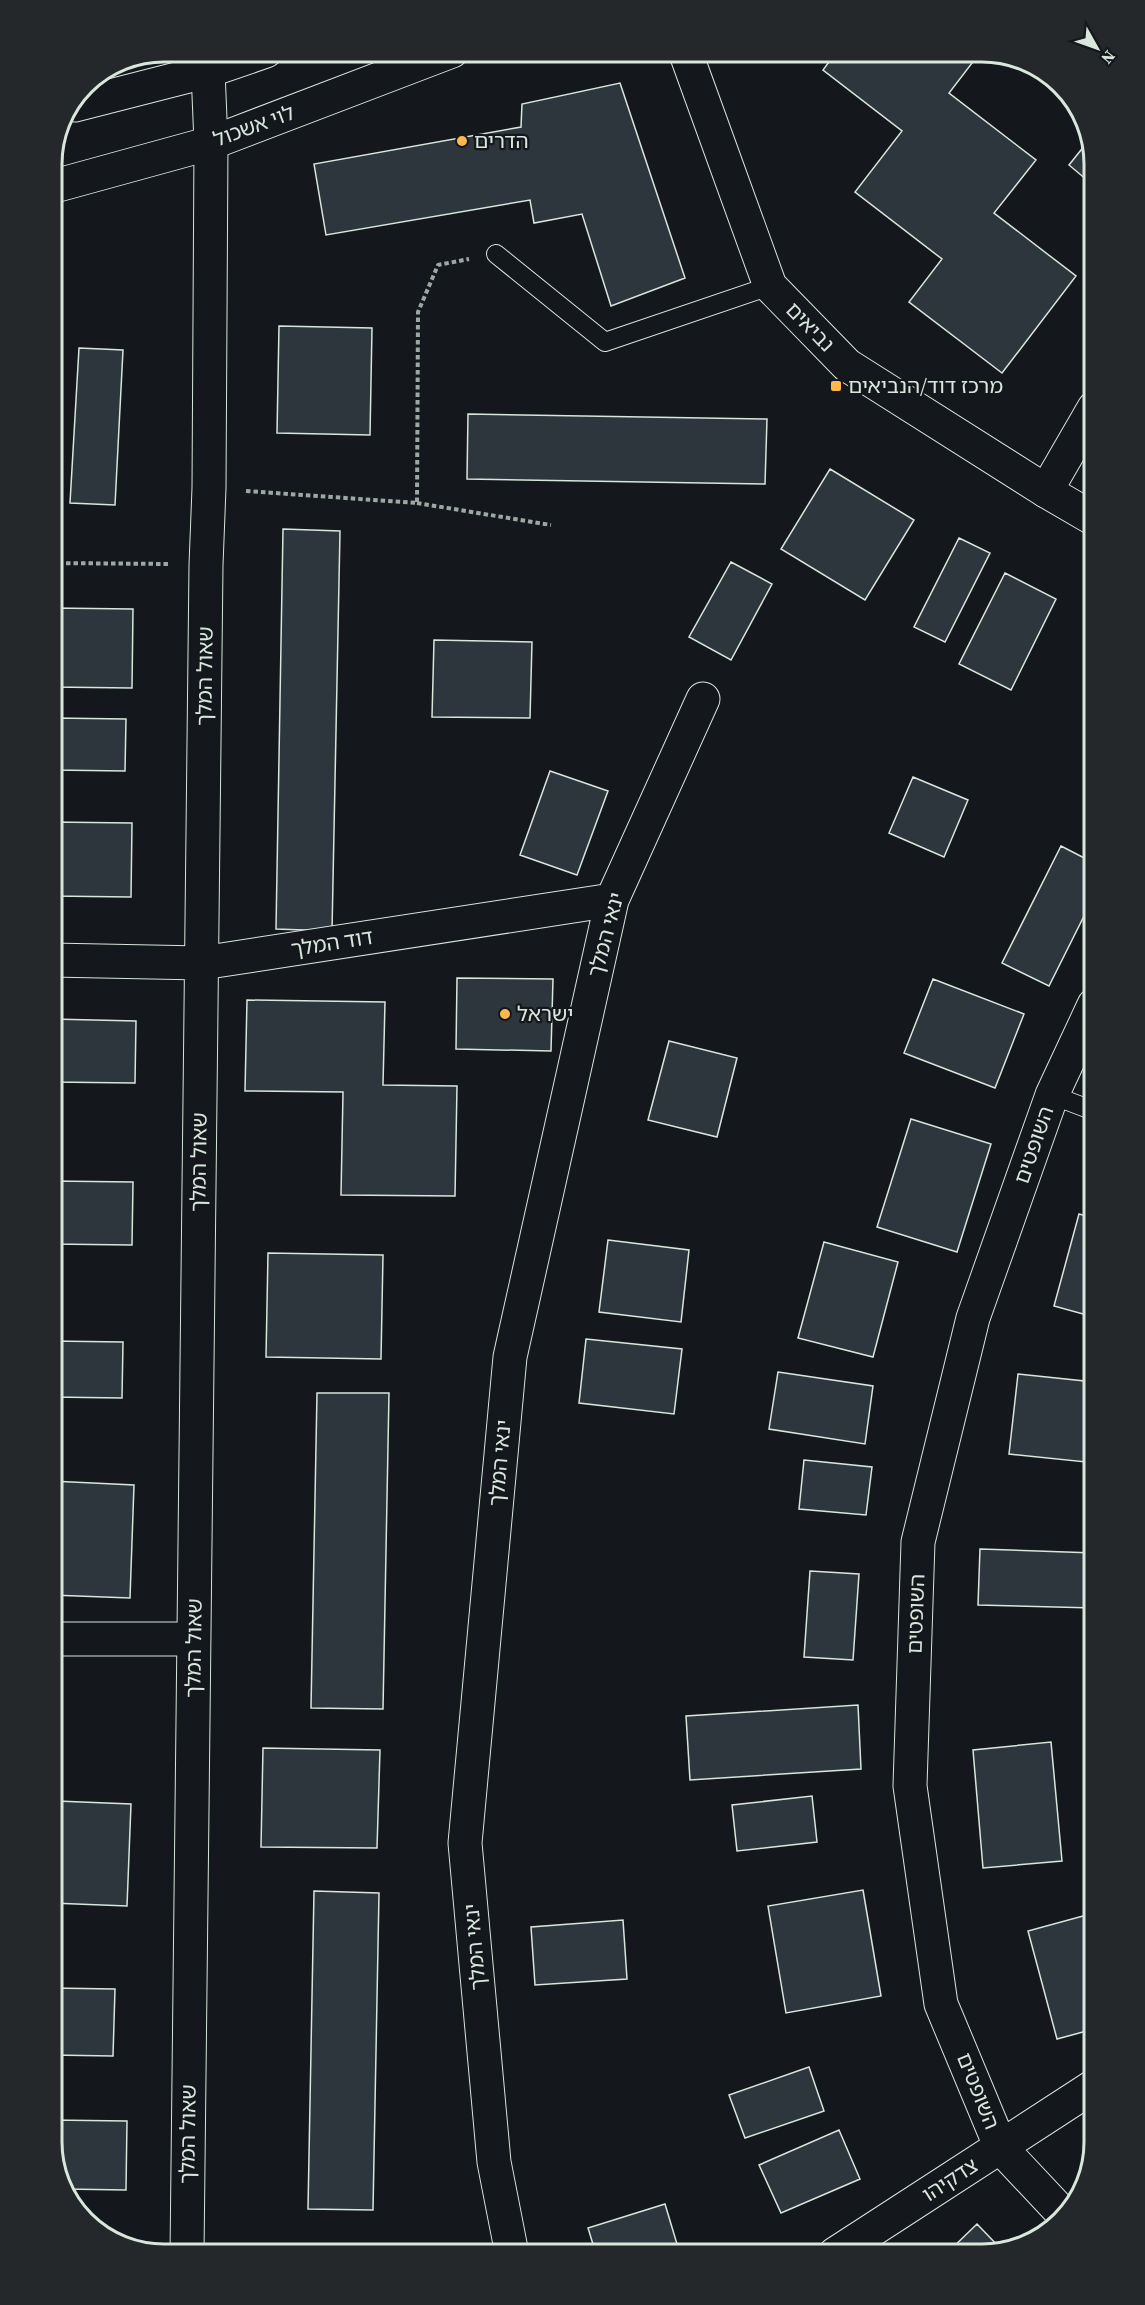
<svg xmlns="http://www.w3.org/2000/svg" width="1145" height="2305" viewBox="0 0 1145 2305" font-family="'Source Serif 4','Noto Sans Hebrew',serif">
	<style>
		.building { fill: #2c363c; stroke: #d8e6dc; stroke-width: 1.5 }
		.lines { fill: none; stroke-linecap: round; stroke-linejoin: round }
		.lane-casing { stroke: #d8e6dc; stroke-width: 20 }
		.street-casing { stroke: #d8e6dc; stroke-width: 35 }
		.secondary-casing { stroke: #d8e6dc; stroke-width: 35 }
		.path { stroke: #9da8a2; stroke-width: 4; stroke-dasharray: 4.5 3; stroke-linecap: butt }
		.lane { stroke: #14181c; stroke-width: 18 }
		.street { stroke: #14181c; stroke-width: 33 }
		.secondary { stroke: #14181c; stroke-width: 33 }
		.poi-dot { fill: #ffb74d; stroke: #14181c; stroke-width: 2 }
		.labels { text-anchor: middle; stroke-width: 4.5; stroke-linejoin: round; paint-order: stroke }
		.street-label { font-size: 21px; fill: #d8e6dc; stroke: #14181c }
		.poi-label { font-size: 21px; fill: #d8e6dc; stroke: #14181c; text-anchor: start }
		.rim { fill: none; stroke: #d8e6dc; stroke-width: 3 }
	</style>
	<rect width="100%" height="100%" fill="#14181c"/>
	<path class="building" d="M837,51H975L979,54L949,93L1036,160L994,213L1076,276L1002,373L909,302L942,259L855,192L902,131L823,70Z
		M620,83L685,278L611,306L582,214L534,223L530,200L326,235L314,164L521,127L522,104Z
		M1089,140L1094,164V186L1069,165Z
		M279,326L372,328L370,435L277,433Z
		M79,348L123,350L115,505L70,503Z
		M468,414L767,419L765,484L467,479Z
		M830,469L914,520L865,600L781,549Z
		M283,529L340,531L332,931L276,929Z
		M959,538L990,553L945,642L914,627Z
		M731,562L772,584L731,660L689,637Z
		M1005,573L1056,599L1011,690L959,664Z
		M51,608L133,609L132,688L51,687Z
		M434,640L532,642L530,718L432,717Z
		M53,718L126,719L125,771L52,770Z
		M1094,721V744L1085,739Z
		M550,771L608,791L577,875L520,855Z
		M913,777L968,800L944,857L889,833Z
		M51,822L132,823L131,897L51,896Z
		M1061,846L1094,863V896L1049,986L1002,963Z
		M457,978L553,979L551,1051L456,1049Z
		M933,979L1024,1014L995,1088L904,1053Z
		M247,1000L385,1002L383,1085L457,1086L455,1196L341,1195L343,1092L245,1091Z
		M51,1019L136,1021L135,1083L51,1082Z
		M669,1041L737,1058L717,1137L648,1120Z
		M911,1119L991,1144L957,1252L877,1227Z
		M51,1181L133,1182L132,1245L51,1244Z
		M1079,1214L1094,1218V1317L1054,1306Z
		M608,1240L689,1250L681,1322L599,1312Z
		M824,1242L898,1262L873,1357L798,1338Z
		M268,1253L383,1255L381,1359L266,1357Z
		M586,1339L682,1349L674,1414L579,1403Z
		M51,1341L123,1342L122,1398L51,1397Z
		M778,1372L873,1386L865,1444L769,1429Z
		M1018,1374L1094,1382L1086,1462L1009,1454Z
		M317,1393H389L383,1709L311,1708Z
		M804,1460L872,1467L866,1515L799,1509Z
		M51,1481L134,1485L130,1598L51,1595Z
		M980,1549L1094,1553V1608L978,1605Z
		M810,1571L859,1574L853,1660L804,1657Z
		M858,1705L861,1769L690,1780L686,1716Z
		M51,1711H61L57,1801L131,1804L127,1906L51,1903Z
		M1051,1742L1062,1861L983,1868L973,1750Z
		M263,1748L380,1750L377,1848L261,1847Z
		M812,1796L817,1842L737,1851L732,1805Z
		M863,1890L881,1996L786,2013L768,1906Z
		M314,1891L379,1893L373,2210L308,2209Z
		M1094,1913V2029L1057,2039L1028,1931Z
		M623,1920L627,1979L535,1985L531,1927Z
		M51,1988L115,1989L113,2056L51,2055Z
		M809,2067L824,2111L745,2138L729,2095Z
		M51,2120L127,2121L126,2190L64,2189L59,2184L51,2141Z
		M839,2130L860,2179L781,2213L759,2165Z
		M665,2204L680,2254H596L588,2228Z
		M977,2224L1002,2250L981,2254H946Z"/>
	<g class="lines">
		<defs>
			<path id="lane" d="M496,254L605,342L770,286
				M1052,1095L1094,1111"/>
			<path id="street" d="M1046,491L1094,408
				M51,960L202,963L612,900
				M51,1639H194
				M1063,2214L1001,2148L941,2004L910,1786L918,1542L973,1318L1052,1095L1094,1005
				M187,2254L206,565L209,488L211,143L208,71
				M512,2254L494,2162L465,1843L510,1357L612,900L703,699
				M835,2254L1094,2086"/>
			<path id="secondary" d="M685,51L770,286L847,365L1046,491L1094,519
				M75,105L208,71L266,51
				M51,187L211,143L452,51"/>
		</defs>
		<use href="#lane" class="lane-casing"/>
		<use href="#street" class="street-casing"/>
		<use href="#secondary" class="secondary-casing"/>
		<path class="path" d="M246,491L417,503L418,312L438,265L469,259
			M417,503L551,525
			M51,563L169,564"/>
		<use href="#lane" class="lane"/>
		<use href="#street" class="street"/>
		<use href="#secondary" class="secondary"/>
	</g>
	<g class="poi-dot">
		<circle cx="462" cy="141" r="6"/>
		<rect x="830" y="380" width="12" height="12" rx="3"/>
		<circle cx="505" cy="1014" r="6"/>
	</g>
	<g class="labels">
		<g class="street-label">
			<text transform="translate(254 126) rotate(-20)" y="7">לוי אשכול</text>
			<text transform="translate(810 327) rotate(46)" y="7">נביאים</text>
			<text transform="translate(205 676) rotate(-89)" y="7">שאול המלך</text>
			<text transform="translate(606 935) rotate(-75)" y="7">ינאי המלך</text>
			<text transform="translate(332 943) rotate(-9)" y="7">דוד המלך</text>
			<text transform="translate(1034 1145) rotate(-71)" y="7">השופטים</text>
			<text transform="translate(199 1162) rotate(-89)" y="7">שאול המלך</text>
			<text transform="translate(500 1463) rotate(-85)" y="7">ינאי המלך</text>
			<text transform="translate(916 1614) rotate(-88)" y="7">השופטים</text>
			<text transform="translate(194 1648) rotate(-89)" y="7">שאול המלך</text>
			<text transform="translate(475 1947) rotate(-95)" y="7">ינאי המלך</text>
			<text transform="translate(978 2091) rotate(68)" y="7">השופטים</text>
			<text transform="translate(188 2134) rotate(-89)" y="7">שאול המלך</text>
			<text transform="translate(950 2180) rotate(-33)" y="7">צדקיהו</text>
		</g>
		<g class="poi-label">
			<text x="474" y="148">הדרים</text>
			<text x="848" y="393">מרכז דוד/הנביאים</text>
			<text x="517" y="1021">ישראל</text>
		</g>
	</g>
	<path d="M0 0H1145V2305H0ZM164 62H982A102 102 0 0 1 1084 164V2142A102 102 0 0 1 982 2244H164A102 102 0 0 1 62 2142V164A102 102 0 0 1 164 62Z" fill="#24282b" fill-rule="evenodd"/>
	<path class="rim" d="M164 62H982A102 102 0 0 1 1084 164V2142A102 102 0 0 1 982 2244H164A102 102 0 0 1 62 2142V164A102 102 0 0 1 164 62Z"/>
	<g transform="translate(1097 48) rotate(130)" stroke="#14181c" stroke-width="4.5" paint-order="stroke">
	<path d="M0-4.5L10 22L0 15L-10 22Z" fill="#d8e6dc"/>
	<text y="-9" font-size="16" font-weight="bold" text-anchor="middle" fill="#d8e6dc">N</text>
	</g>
</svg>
